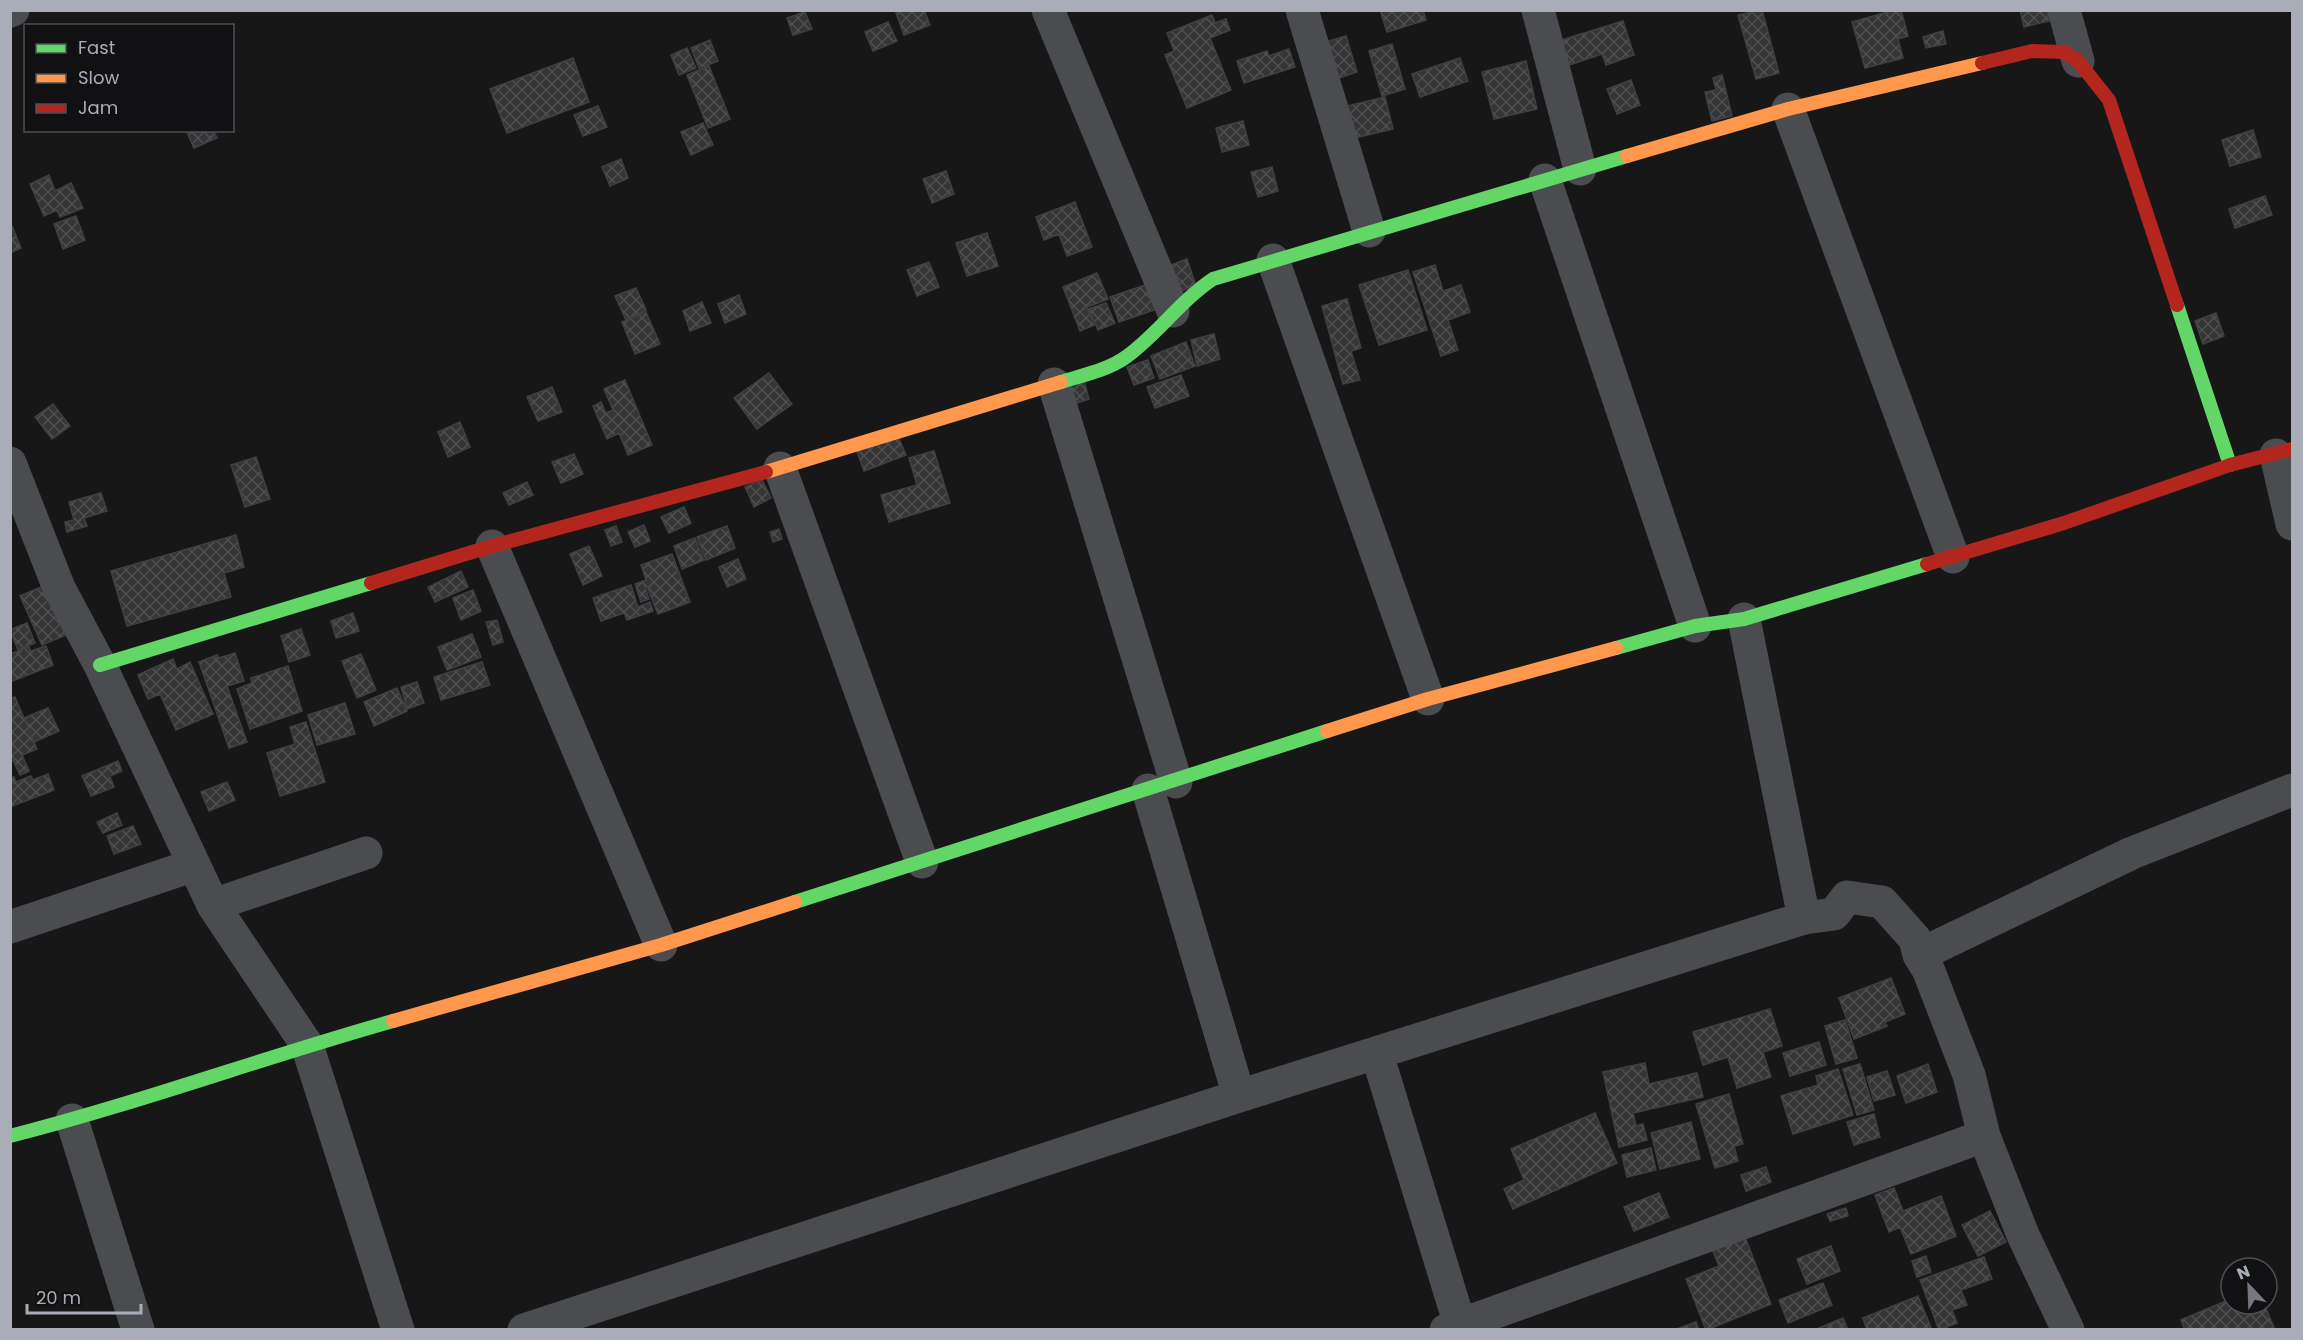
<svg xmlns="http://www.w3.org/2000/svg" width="2303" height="1340" viewBox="0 0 2303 1340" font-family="Poppins,sans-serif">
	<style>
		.building { fill: url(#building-cross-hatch); stroke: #3f4043; stroke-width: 1.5 }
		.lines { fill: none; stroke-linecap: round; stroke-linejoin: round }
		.street { stroke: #4b4c50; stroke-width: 33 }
		.fast { stroke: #63d668; stroke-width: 14 }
		.slow { stroke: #ff974d; stroke-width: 14 }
		.jam { stroke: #b3261e; stroke-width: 14 }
	</style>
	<defs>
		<pattern id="building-cross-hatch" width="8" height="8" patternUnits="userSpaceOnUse" patternTransform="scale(1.5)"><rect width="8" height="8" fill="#353536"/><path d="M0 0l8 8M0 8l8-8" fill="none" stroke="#4f5051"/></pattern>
	</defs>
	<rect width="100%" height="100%" fill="#171717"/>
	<path class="building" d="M895,10H924L930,25L904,35Z
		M1380,10H1423L1426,20L1387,32Z
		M1762,10L1779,73L1756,79L1738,15Z
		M1894,10H1901L1908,36L1898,39L1903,58L1865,68L1852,22Z
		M2020,10H2047L2049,21L2024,27Z
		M805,12L812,29L793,35L787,18Z
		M1212,15L1215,23L1226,19L1230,30L1210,38L1231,90L1187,108L1165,55L1174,51L1167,33Z
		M1623,21L1634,55L1606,65L1602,54L1560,68L1552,43Z
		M888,22L897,41L873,51L865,32Z
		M1943,31L1946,44L1926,48L1923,37Z
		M1346,36L1357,72L1333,80L1322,43Z
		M710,40L718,61L699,68L691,48Z
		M1392,44L1405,89L1382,96L1369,51Z
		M687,48L696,68L679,75L671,55Z
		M1289,49L1295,67L1244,83L1237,61L1267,51L1269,56Z
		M573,58L589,102L507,133L490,89Z
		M1460,58L1468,81L1420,97L1412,74Z
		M1526,61L1537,109L1494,119L1482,72Z
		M709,66L730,119L708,128L687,75Z
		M1722,75L1732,116L1712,121L1705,92L1716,90L1713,78Z
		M1631,80L1640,105L1617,114L1607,89Z
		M1385,97L1393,129L1350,139L1343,107Z
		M598,106L607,127L583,136L574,115Z
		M1243,121L1249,145L1222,152L1216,128Z
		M703,123L713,145L691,155L681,132Z
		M186,130H213L217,138L194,148Z
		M2253,130L2261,157L2230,166L2222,140Z
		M621,159L628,178L610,186L602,167Z
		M1272,167L1278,191L1258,197L1251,172Z
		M946,171L954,194L932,203L923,179Z
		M49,175L55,191L71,183L83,208L60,217L57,210L44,216L30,184Z
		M2265,196L2272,215L2235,228L2229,209Z
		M1075,202L1092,247L1067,256L1059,234L1044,240L1036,217Z
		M76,216L85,240L63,249L54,224Z
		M10,221L21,248L10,253Z
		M987,233L998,266L967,276L956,243Z
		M1187,259L1196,286L1175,293L1166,267Z
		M929,262L939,287L917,296L907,270Z
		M1435,265L1443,291L1461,285L1470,312L1448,320L1458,350L1441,356L1413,272Z
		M1408,270L1427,330L1379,345L1359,285Z
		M1097,273L1108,299L1087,307L1094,325L1080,331L1063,287Z
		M1148,284L1157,309L1119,322L1110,297Z
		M636,288L646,310L626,320L615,296Z
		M739,295L746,314L725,323L718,304Z
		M1347,299L1361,348L1351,351L1360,380L1343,384L1322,306Z
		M702,302L711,323L690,331L683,311Z
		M1106,303L1115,323L1098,330L1089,309Z
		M646,312L660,344L635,354L622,322Z
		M2216,313L2224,336L2203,344L2195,321Z
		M1214,334L1220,359L1197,366L1191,340Z
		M1186,342L1195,366L1160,379L1151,356Z
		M1148,360L1154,378L1134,385L1127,367Z
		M769,373L792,404L757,429L734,398Z
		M1181,375L1189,396L1155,408L1147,387Z
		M625,380L652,445L628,455L619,433L607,439L593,406L601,402L606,413L613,410L604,389Z
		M1084,381L1089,399L1074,404L1068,385Z
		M552,387L562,412L538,421L527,397Z
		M53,404L70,426L52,439L35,417Z
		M460,422L470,447L448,457L438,432Z
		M897,434L906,455L864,471L856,449Z
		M934,451L950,503L889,522L881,495L917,485L909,458Z
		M574,454L583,474L561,483L552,462Z
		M256,457L270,499L245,507L231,465Z
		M762,480L771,498L754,507L745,487Z
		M527,482L533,495L509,505L503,493Z
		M101,493L107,511L84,518L87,526L67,532L65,522L74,520L69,502Z
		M684,507L691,523L669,533L661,517Z
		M644,525L650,541L635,547L628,532Z
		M616,526L622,542L611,546L605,530Z
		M727,526L735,548L706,560L697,537Z
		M779,529L782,539L773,542L770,532Z
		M236,535L244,567L224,573L231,597L127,626L111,571Z
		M695,538L704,560L682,569L674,546Z
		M589,546L602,576L583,585L570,554Z
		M672,554L690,602L658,614L647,587H645L649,599L641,602L635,584L646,580L641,565Z
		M738,559L746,579L727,587L719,567Z
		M461,571L468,587L435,602L428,587Z
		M46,585L68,634L42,645L20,596Z
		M631,585L638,607L650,602L653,611L627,620L624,613L601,621L593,598Z
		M473,590L481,611L461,620L453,598Z
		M353,613L359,631L336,638L331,621Z
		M497,620L503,642L493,645L486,622Z
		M27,623L35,643L18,650L10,630Z
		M301,629L310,655L289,662L281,636Z
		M472,634L481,657L447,670L438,647Z
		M46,646L53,665L10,682V654L29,647L31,651Z
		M235,653L244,681L227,686L247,742L229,748L199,662L217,655L219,658Z
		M361,654L376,690L357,698L342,661Z
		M173,659L177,669L190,662L213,714L176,730L160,694L148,699L138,675Z
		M482,662L490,685L441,700L434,677Z
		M288,666L302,711L250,729L237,689L252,683L251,678Z
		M417,682L424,703L407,709L401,687Z
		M397,688L407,711L374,726L364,702Z
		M15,697L37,749L22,755L29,771L20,775L10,754V699Z
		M345,703L355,734L317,745L308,715Z
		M48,708L59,731L34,742L24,718Z
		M306,722L325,782L280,796L267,753L295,744L290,727Z
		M118,761L122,771L110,776L114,787L91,796L82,776Z
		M48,774L54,790L10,807V778L14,777L16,782L31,776L33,780Z
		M227,782L235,800L209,811L201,792Z
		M117,813L122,825L103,833L97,822Z
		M133,826L141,844L114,854L107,836Z
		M1891,978L1905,1014L1885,1022L1887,1026L1854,1039L1839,998Z
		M1770,1009L1782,1046L1763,1052L1771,1077L1737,1088L1728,1057L1703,1065L1693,1032Z
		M1845,1020L1857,1058L1836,1064L1825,1026Z
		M1819,1042L1826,1065L1790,1076L1783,1053Z
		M1645,1063L1649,1084L1697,1073L1703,1097L1633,1113L1636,1126L1643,1124L1647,1140L1619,1147L1603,1072Z
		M1860,1064L1874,1110L1857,1115L1843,1069Z
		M1928,1064L1937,1092L1906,1103L1897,1076Z
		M1838,1069L1853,1115L1793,1134L1781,1096L1818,1085L1816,1076Z
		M1887,1071L1895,1095L1874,1101L1867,1077Z
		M1729,1094L1743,1144L1734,1146L1738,1161L1715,1168L1696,1104Z
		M1595,1113L1617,1163L1513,1209L1504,1189L1524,1180L1511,1149Z
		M1874,1114L1880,1137L1854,1145L1847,1122Z
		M1691,1122L1700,1159L1660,1169L1651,1133Z
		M1651,1148L1656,1170L1627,1177L1622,1155Z
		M1766,1167L1771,1182L1746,1191L1741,1175Z
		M1894,1188L1903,1211L1941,1196L1956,1236L1911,1254L1900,1227L1889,1232L1875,1195Z
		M1659,1193L1669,1217L1634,1231L1624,1207Z
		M1846,1208L1848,1216L1830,1221L1827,1214Z
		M1990,1211L2006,1242L1978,1256L1962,1225Z
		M1745,1237L1771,1304L1706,1330L1686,1279L1719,1266L1712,1249Z
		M1831,1246L1840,1271L1807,1284L1797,1259Z
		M1926,1256L1931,1272L1917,1277L1912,1261Z
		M1984,1257L1992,1279L1961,1290L1967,1305L1952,1310L1957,1323L1939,1330L1920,1280Z
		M1823,1283L1832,1305L1788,1323L1779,1300Z
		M1918,1296L1932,1330H1867L1863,1318Z
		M2231,1299V1304H2264L2275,1330H2185L2181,1320Z
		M1843,1318L1848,1330H1814Z
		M1696,1322L1699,1330H1674Z"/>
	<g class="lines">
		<path class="street" d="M1048,10L1173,311
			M1302,10L1369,231
			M1538,10L1580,169
			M2064,10L2078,61
			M10,11L13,10
			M1788,109L1953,557
			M1545,180L1695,626
			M1273,260L1428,699
			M1054,384L1176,782
			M2276,455L2292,524
			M10,463L59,588L100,665L213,905L307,1045L398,1330
			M780,468L922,862
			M492,546L661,945
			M1744,619L1804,918
			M1148,790L1239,1096
			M213,905L366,853
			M10,927L194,865
			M1919,955L2132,853L2292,790
			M1377,1054L1460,1325
			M72,1120L138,1330
			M524,1330L1239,1096L1804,918L1834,914L1847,897L1882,902L1915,939L1919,955L1928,969L1969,1075L1984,1136L2023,1235L2068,1330
			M1446,1330L1984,1136"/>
		<path class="fast" d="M2177,305L2230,465
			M1061,382C1083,375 1108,370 1126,357C1158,334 1180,301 1213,279L1627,156
			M1616,648L1695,626L1744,619L1927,564
			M100,665L371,583
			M795,902L1327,731
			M10,1136C139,1103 265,1057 393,1021"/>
		<path class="slow" d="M1627,156L1788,109L1982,63
			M766,472L1061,382
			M1327,731L1428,699L1616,648
			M393,1021L661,945L795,902"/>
		<path class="jam" d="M1982,63L2032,51L2064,52L2078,61L2109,100L2177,305
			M1927,564L2064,523L2230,465L2292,449
			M371,583L492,546L766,472"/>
	</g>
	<rect width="2303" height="1340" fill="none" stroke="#a8adb8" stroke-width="24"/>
	<rect x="24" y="24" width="210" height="108" fill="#111113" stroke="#4d4f55" stroke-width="1.5"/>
	<rect x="36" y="44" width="30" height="9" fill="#63d668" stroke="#4d4f55" stroke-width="1.5"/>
	<text x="78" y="54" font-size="18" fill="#a8adb8">Fast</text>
	<rect x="36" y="74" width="30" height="9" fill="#ff974d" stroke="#4d4f55" stroke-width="1.5"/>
	<text x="78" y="84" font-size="18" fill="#a8adb8">Slow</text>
	<rect x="36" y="104" width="30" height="9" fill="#b3261e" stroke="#4d4f55" stroke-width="1.5"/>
	<text x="78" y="114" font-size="18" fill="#a8adb8">Jam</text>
	<g transform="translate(2249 1286) rotate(337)"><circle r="28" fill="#111113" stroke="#4d4f55" stroke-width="1.5"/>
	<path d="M0-4.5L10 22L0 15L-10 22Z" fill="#757880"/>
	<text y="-9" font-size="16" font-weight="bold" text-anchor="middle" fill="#a8adb8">N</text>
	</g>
	<path d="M27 1304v9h114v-9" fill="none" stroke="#a8adb8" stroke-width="3"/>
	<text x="36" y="1304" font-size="18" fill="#a8adb8" stroke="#111113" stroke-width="4.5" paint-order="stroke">20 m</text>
</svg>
